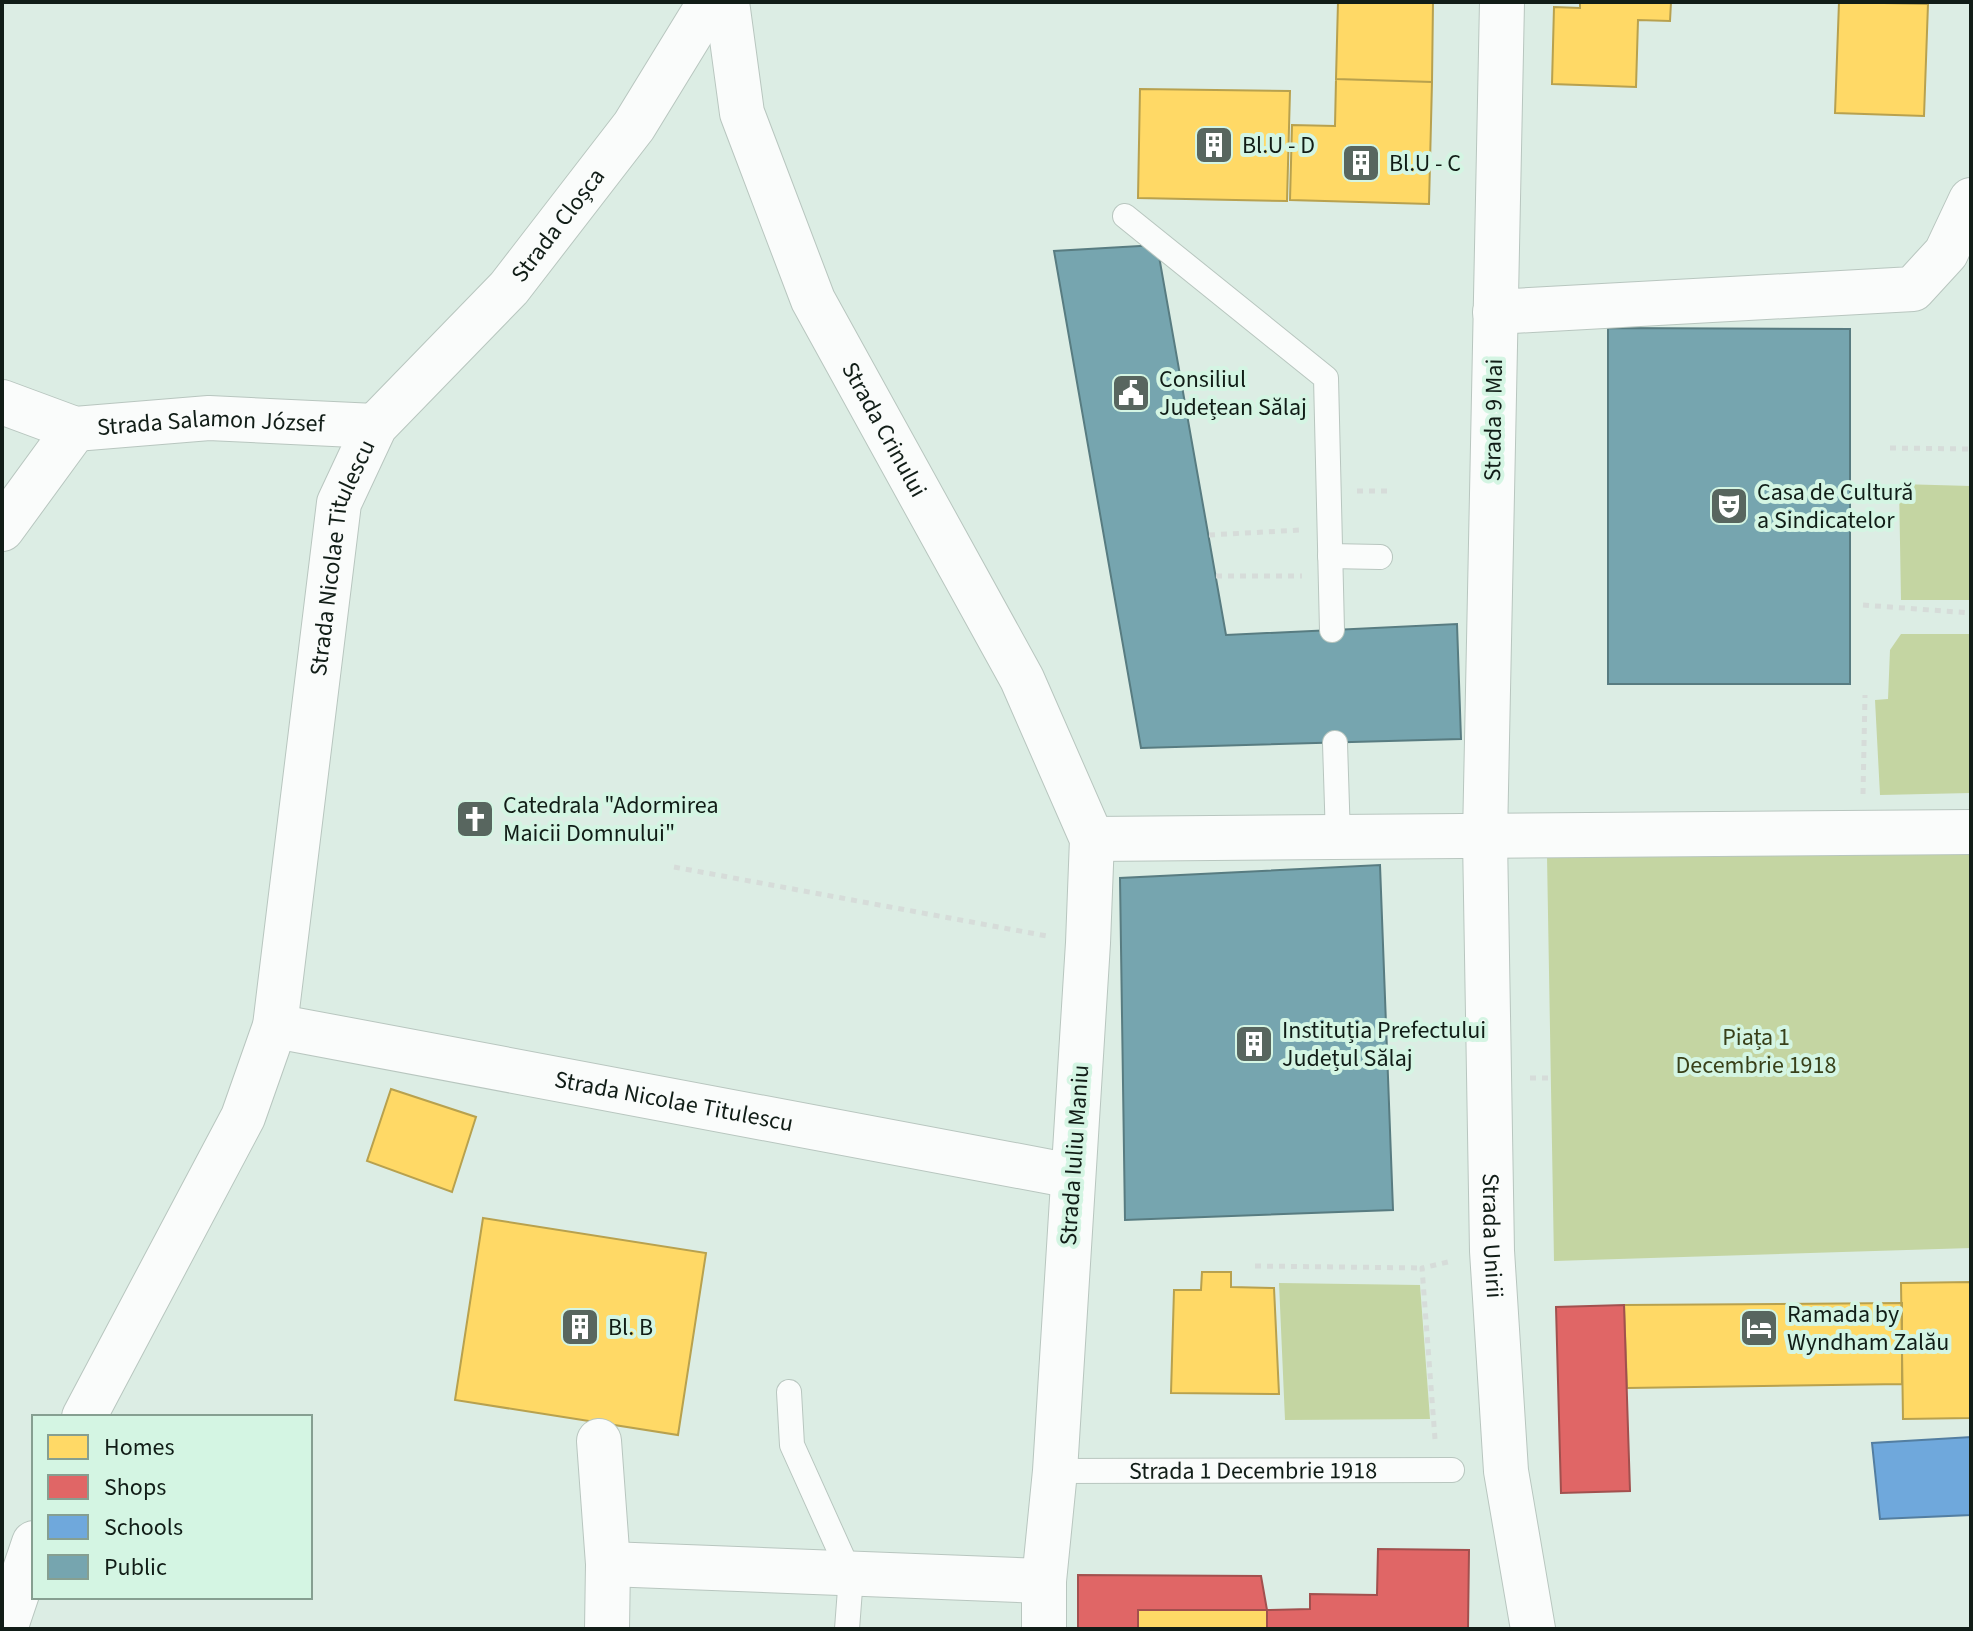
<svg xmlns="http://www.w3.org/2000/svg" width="1973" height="1631" viewBox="0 0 1973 1631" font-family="'Source Sans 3',sans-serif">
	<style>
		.green { fill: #c4d5a2 }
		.homes { fill: #ffd966; stroke: #b8a14e; stroke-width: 2 }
		.shops { fill: #e06666; stroke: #a2504e; stroke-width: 2 }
		.schools { fill: #6fa8dc; stroke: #537ea1; stroke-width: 2 }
		.public { fill: #76a5af; stroke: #587c81; stroke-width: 2 }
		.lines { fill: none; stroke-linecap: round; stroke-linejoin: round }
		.lane-casing { stroke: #b8c6bf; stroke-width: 26 }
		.street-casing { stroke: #b8c6bf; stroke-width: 46 }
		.path { stroke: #d6dcd9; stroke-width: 5; stroke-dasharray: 6 6; stroke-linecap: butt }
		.lane { stroke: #fafcfb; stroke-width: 24 }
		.street { stroke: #fafcfb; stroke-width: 44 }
		.labels { text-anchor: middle; stroke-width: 8; stroke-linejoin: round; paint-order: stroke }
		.poi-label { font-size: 24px; fill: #111d17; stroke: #d4f5e3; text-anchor: start }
		.street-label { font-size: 24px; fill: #111d17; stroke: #d4f5e3 }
		.park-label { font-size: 24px; fill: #384019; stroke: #d4f5e3 }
	</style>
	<rect width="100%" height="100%" fill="#dcede4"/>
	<path class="green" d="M1899,484L1971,486V600H1901Z
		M1901,634H1971V793L1880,795L1875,700L1888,699L1890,650Z
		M1971,847V1248L1554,1261L1547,856Z
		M1279,1283L1420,1285L1430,1419L1285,1420Z"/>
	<path class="homes" d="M1338,2H1433L1432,82L1336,79Z
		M1580,2H1671L1670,21L1638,20L1636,87L1552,84L1554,7L1580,8Z
		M1839,2L1928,4L1924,116L1835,113Z
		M1336,79L1432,82L1429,204L1290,200L1292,125L1335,126Z
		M1140,89L1290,91L1287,201L1138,198Z
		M391,1089L476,1117L452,1192L367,1161Z
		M483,1218L706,1253L678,1435L455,1400Z
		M1202,1272H1231V1287L1274,1288L1279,1394L1171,1393L1174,1290H1201Z
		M1971,1282V1418L1903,1419L1901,1283Z
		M1902,1303V1384L1627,1388L1624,1305Z
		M1138,1610H1267V1629H1138Z"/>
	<path class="shops" d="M1624,1305L1630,1491L1561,1493L1556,1307Z
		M1378,1549L1469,1550L1468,1629H1267V1610L1310,1609V1594L1377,1595Z
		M1078,1575L1261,1576L1267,1610H1138V1629H1078Z"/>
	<path class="schools" d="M1971,1437V1515L1880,1519L1872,1443Z"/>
	<path class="public" d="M1157,245L1226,635L1457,624L1461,739L1141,748L1054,251Z
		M1608,328L1850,329V684H1608Z
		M1380,865L1393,1210L1125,1220L1120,878Z"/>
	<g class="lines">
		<defs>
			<g id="lane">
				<path d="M1125,216L1326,378L1332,630"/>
				<path d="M1330,556L1380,557"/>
				<path d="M1335,743L1338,838"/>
				<path d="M789,1392L792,1445L851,1576L847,1629"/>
				<path id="s1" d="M1055,1471L1452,1470"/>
			</g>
			<g id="street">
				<path id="s2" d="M727,2L742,113L813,300L1022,679L1092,839L1088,943L1055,1471L1044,1581V1629"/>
				<path id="s3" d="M1502,2L1485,838L1492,1251L1506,1471L1533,1629"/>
				<path d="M1495,312L1913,289L1946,253L1971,200"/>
				<path id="s4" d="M2,402L75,429L209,418L375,426"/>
				<path d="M2,529L75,429"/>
				<path d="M1092,839L1971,832"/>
				<path id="s5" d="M275,1026L1072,1176"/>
				<path id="s6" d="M84,1417L243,1117L275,1026L339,503L375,426L509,288L634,126L710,2"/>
				<path d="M599,1441L608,1564L607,1629"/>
				<path d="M608,1564L1044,1581"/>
				<path d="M5,1629L34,1543"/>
			</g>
		</defs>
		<use href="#lane" class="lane-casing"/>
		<use href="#street" class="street-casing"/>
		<path class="path" d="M1890,448L1971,449
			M1357,491H1391
			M1209,535L1301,530
			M1216,576H1302
			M1863,605L1971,613
			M1863,794L1865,695
			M674,867L1047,936
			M1530,1078H1553
			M1255,1266L1422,1268
			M1435,1439L1422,1268L1452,1261"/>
		<use href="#lane" class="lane"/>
		<use href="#street" class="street"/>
	</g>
	<defs>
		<symbol id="building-square" viewBox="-11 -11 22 22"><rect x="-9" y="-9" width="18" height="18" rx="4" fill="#58665f" stroke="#d4f5e3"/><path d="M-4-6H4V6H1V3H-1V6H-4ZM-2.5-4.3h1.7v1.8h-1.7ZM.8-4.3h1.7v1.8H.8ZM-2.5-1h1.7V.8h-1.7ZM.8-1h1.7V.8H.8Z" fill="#fff"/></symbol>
		<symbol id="civic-square" viewBox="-11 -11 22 22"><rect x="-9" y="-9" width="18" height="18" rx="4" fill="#58665f" stroke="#d4f5e3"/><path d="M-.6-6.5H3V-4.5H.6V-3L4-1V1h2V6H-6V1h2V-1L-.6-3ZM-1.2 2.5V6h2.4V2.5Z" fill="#fff"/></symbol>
		<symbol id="theatre-square" viewBox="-11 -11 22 22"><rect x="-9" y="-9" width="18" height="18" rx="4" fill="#58665f" stroke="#d4f5e3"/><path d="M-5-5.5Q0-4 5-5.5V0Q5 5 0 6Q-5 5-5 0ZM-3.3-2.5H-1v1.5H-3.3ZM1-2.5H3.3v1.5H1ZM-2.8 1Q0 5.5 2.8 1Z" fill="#fff"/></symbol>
		<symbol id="church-square" viewBox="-11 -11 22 22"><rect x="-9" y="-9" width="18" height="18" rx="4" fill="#58665f" stroke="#d4f5e3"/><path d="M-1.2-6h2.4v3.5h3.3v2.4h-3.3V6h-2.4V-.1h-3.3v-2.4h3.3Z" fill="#fff"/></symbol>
		<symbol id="hotel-square" viewBox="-11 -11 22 22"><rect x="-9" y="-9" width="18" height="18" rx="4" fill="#58665f" stroke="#d4f5e3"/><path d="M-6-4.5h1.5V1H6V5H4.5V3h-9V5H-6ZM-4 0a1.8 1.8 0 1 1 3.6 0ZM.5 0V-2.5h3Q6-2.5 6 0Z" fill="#fff"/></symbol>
	</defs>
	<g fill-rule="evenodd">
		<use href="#building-square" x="1192" y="123" width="44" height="44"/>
		<use href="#building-square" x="1339" y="141" width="44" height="44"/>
		<use href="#civic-square" x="1109" y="371" width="44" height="44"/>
		<use href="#theatre-square" x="1707" y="484" width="44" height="44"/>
		<use href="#church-square" x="453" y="797" width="44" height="44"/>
		<use href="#building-square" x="1232" y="1022" width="44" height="44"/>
		<use href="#building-square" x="558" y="1305" width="44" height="44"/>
		<use href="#hotel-square" x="1737" y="1306" width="44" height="44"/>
	</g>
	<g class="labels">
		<g class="poi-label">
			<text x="1242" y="153">Bl.U - D</text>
			<text x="1389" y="171">Bl.U - C</text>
			<text x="1159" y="387">Consiliul<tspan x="1159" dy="28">Județean Sălaj</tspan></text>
			<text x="1757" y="500">Casa de Cultură<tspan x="1757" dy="28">a Sindicatelor</tspan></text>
			<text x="503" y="813">Catedrala "Adormirea<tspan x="503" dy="28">Maicii Domnului"</tspan></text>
			<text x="1282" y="1038">Instituția Prefectului<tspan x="1282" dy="28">Județul Sălaj</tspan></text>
			<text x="1787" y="1322">Ramada by<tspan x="1787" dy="28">Wyndham Zalău</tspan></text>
			<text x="608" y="1335">Bl. B</text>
		</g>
		<g class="street-label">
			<text dy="8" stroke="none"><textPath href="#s6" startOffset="1320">Strada Cloșca</textPath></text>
			<text transform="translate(1493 420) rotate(-89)" y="8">Strada 9 Mai</text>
			<text dy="8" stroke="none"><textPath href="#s4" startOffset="214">Strada Salamon József</textPath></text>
			<text dy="8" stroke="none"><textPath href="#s2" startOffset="460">Strada Crinului</textPath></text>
			<text dy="8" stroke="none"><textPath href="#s6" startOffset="910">Strada Nicolae Titulescu</textPath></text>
			<text dy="8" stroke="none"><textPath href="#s5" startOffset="406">Strada Nicolae Titulescu</textPath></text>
			<text transform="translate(1074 1155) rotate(-86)" y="8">Strada Iuliu Maniu</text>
			<text dy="8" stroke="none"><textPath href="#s3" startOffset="1234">Strada Unirii</textPath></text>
			<text dy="8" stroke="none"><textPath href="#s1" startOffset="198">Strada 1 Decembrie 1918</textPath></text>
		</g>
		<g class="park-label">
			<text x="1756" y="1045">Piața 1<tspan x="1756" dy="28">Decembrie 1918</tspan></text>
		</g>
	</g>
	<rect width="1973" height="1631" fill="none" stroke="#111d17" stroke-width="8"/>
	<rect x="32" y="1415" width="280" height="184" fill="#d4f5e3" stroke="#869f91" stroke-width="2"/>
	<rect x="48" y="1435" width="40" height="24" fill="#ffd966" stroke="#869f91" stroke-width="2"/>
	<text x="104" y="1455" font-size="24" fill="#111d17">Homes</text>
	<rect x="48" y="1475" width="40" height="24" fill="#e06666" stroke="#869f91" stroke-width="2"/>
	<text x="104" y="1495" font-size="24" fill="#111d17">Shops</text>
	<rect x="48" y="1515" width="40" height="24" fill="#6fa8dc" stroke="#869f91" stroke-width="2"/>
	<text x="104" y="1535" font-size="24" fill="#111d17">Schools</text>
	<rect x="48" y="1555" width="40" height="24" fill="#76a5af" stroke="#869f91" stroke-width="2"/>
	<text x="104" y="1575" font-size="24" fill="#111d17">Public</text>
</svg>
